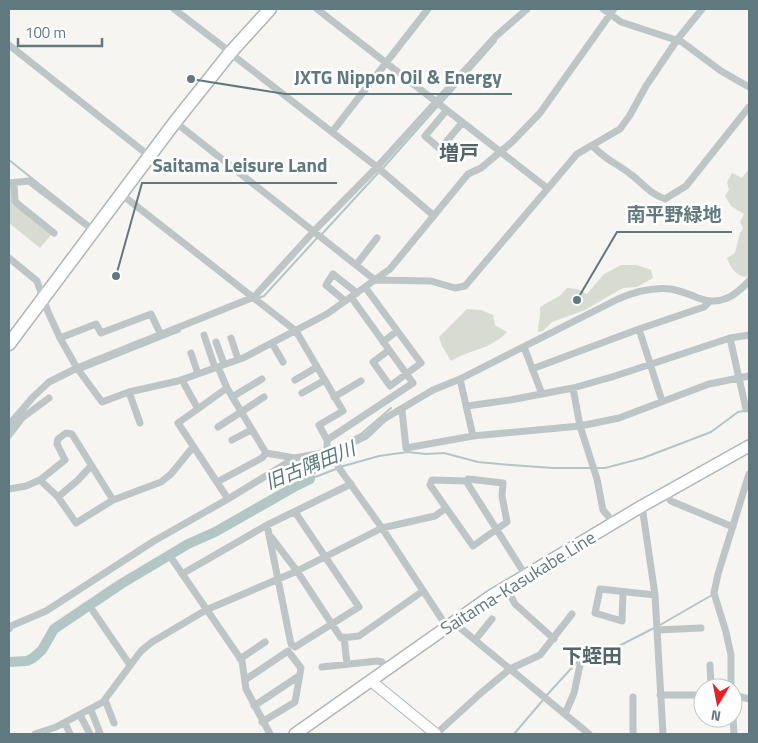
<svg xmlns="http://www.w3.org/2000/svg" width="758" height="743" viewBox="0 0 758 743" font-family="'Titillium Web','Noto Sans JP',sans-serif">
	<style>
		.green { fill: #d7dbd1 }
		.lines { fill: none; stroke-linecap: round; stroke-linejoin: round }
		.stream { stroke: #b3c6c6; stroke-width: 2 }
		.river { stroke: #b3c6c6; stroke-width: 10 }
		.secondary-casing { stroke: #aeb8ba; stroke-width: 12 }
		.primary-casing { stroke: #b0b7b9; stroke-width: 14 }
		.highway-casing { stroke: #afb6b8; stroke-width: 15 }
		.street { stroke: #bec5c7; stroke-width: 7 }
		.secondary { stroke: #fff; stroke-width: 10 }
		.primary { stroke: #fff; stroke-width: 11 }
		.highway { stroke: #fff; stroke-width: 12 }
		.labels { text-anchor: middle; stroke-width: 5; stroke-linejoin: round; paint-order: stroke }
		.street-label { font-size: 18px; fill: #60797e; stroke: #fff }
		.water-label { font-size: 19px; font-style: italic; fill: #5a797a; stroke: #fff }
		.quarter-label { font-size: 20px; font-weight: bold; fill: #526569; stroke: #fff }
		.leader { fill: none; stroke: #60797e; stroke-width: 2 }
		.callout-dot { fill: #60797e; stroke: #fff; stroke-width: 2 }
		.callout-label { font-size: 19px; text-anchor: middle; font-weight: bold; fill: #60797e; stroke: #fff; stroke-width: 5; stroke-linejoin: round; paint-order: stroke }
	</style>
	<rect width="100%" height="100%" fill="#f6f5f2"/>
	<path class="green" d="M749,169V274L747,277C736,276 731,269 727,258L735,253L740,233L743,228L740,222L744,214L731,206L725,196L729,190L727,182L732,173L742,178Z
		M9,187H12L14,202L51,232V235L40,248L9,223Z
		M621,265H637L651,270L653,278L637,287L623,288L585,310L552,322L543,331L538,332C538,323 541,317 540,307L561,295L567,288L577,289L587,294L604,274Z
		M467,309L481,310L493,315L495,325L507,332C490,350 471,349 451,361L442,346L439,337Z"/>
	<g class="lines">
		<path class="stream" d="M442,102L496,41
			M9,160L73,211
			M383,168L437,107
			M322,234L378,173
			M258,298L264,296L317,238
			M82,370L180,331
			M332,449L361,434L391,408
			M340,467L379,456L407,452L426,454L444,453L478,462L511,465L553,468H605L643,458L711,432L738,412L744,411
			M312,477L327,454
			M310,479L336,469
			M660,625L712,595
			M546,696L578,661L615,648L654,628
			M514,734L543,700"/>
		<path class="river" d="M9,662L27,661L33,658L42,650L54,629L121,584L188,544L215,532L296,486L310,479"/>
		<defs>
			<path id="secondary" d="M371,681L436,734"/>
			<path id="primary" d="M295,734L491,596L642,506L749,446"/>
			<path id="highway" d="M9,344L175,122L230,53L270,9"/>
		</defs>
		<use href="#secondary" class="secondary-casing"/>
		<use href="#primary" class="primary-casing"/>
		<use href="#highway" class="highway-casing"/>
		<path class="street" d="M174,9L225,48
			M317,9L547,188
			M603,9L621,22L682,42L721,71L749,87
			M9,45L143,151
			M230,53L377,167L433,215
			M446,111L425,136L440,149L462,123
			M175,122L375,280L431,281L455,288L465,286L577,154L620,129L630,115L646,86L677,40L702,9
			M332,132L428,9
			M592,145C603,159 620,165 633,176C644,185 652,195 665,199L686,186L749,107
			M9,183L29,181L88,226
			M14,185L15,201L19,205L54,233
			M121,194L296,331L343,411L319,425L327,440V452H333L339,468L382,528L447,627
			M9,258L37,281L48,312L60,338L77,368L102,402L129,392L178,381L243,358L327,314L390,269L468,174L481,168L512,142L540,113L614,9
			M356,265L377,238
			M365,287L421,363L390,386L373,362L389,350
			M345,301L326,285L333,274L357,293
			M639,329L662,401
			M204,335L215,368
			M60,338L96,324L101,333L151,314L161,335
			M231,338L238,359
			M730,338L746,409L749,408
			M216,342L224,364
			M383,342L397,331
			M272,343L283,362
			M524,347L542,394
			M191,353L198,374
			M218,367L227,388L266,453L295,458L327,452
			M532,369L639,329L704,307L710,301
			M460,379L473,436
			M182,380L198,409
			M295,380L317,367
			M227,388L178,423L228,499
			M573,388L580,426L597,479L603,510L614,523
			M129,392L140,423
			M302,393L325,380
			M232,397L262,379
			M334,397L361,381
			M467,406L510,400L573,388L612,377L730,338L749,335
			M402,410L406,448L473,436L580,426L619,418L709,384L749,376
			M9,425L33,397L49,382L77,368L254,297L314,231L377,167L495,37L527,9
			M218,427L264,397
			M9,435L22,418L49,398
			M232,440L251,430
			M327,440L413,383L351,297
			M333,452L366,436L384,419L433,390L460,379L618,299C634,292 653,287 671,289C681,291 689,294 698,298C720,306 734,297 749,281
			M40,480L58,497L76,523L113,500L161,482L171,474L193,447
			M217,482L262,458L266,453
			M467,482L468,479L503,483L502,496L507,522L473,546L430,485L432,480L466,481L526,576
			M9,489L26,486L40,480L65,460L57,444L58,439L66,433L72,434L113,500
			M665,494L671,501L733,527
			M58,497L78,480L91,466
			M642,506L655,595L663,734
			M267,525L291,644L295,647L359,607L295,512
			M271,537L297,571L341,638L359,636L423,591
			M172,559L242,661L246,689L270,734
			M182,574L267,525L351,484
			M506,587L515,604L554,639
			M623,592L622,621L595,613L600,589L655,595
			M93,611L130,665
			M453,622L589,734
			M9,629L11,626L46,611L154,541L228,499L295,458
			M657,630L701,628
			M344,637L347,664
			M475,640L492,619
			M240,659L265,642
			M710,665L711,688
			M322,667L377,661L382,662L387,670
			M245,680L288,651L301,668L295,702L262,722
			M731,688V655L726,632L714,593L718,574L749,474
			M660,695H703
			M733,695L749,699
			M105,700L114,723
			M254,706L299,676
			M91,710L100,733L98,734
			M565,714L574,693L580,665
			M80,715L90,734
			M733,718L734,734
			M65,723L70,734
			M35,734L56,727L103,702L141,651L152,642L206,610L297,571L382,528L435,516L446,508
			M436,734L481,693L510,669L540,655L572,614
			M633,734V697"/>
		<use href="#secondary" class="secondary"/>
		<use href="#primary" class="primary"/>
		<use href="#highway" class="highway"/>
	</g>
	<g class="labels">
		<g class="street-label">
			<text transform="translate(518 583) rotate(-32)" y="6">Saitama-Kasukabe Line</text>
		</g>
		<g class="water-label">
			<text transform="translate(310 465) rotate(-22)" y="7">旧古隅田川</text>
		</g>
		<g class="quarter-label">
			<text x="459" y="160">増戸</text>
			<text x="592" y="663">下蛭田</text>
		</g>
	</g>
	<path class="leader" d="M191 79L285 94H512M116 276L142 183H337M577 300L617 232H732"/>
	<g class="callout-dot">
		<circle cx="191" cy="79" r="5"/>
		<circle cx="116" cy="276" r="5"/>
		<circle cx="577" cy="300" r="5"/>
	</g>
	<g class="callout-label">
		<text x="398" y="84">JXTG Nippon Oil &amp; Energy</text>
		<text x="240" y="172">Saitama Leisure Land</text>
		<text x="674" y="221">南平野緑地</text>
	</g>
	<rect width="758" height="743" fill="none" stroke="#60797e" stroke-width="20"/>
	<g transform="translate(718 703) rotate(190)"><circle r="24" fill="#ffffff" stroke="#bfc9cb"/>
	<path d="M0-4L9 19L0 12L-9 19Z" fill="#e82125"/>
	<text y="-8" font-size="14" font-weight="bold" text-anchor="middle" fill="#60797e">N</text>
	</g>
	<path d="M18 38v8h84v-8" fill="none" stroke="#60797e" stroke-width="2.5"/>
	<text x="25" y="38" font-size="15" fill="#60797e" stroke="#ffffff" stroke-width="4" paint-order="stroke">100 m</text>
</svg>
